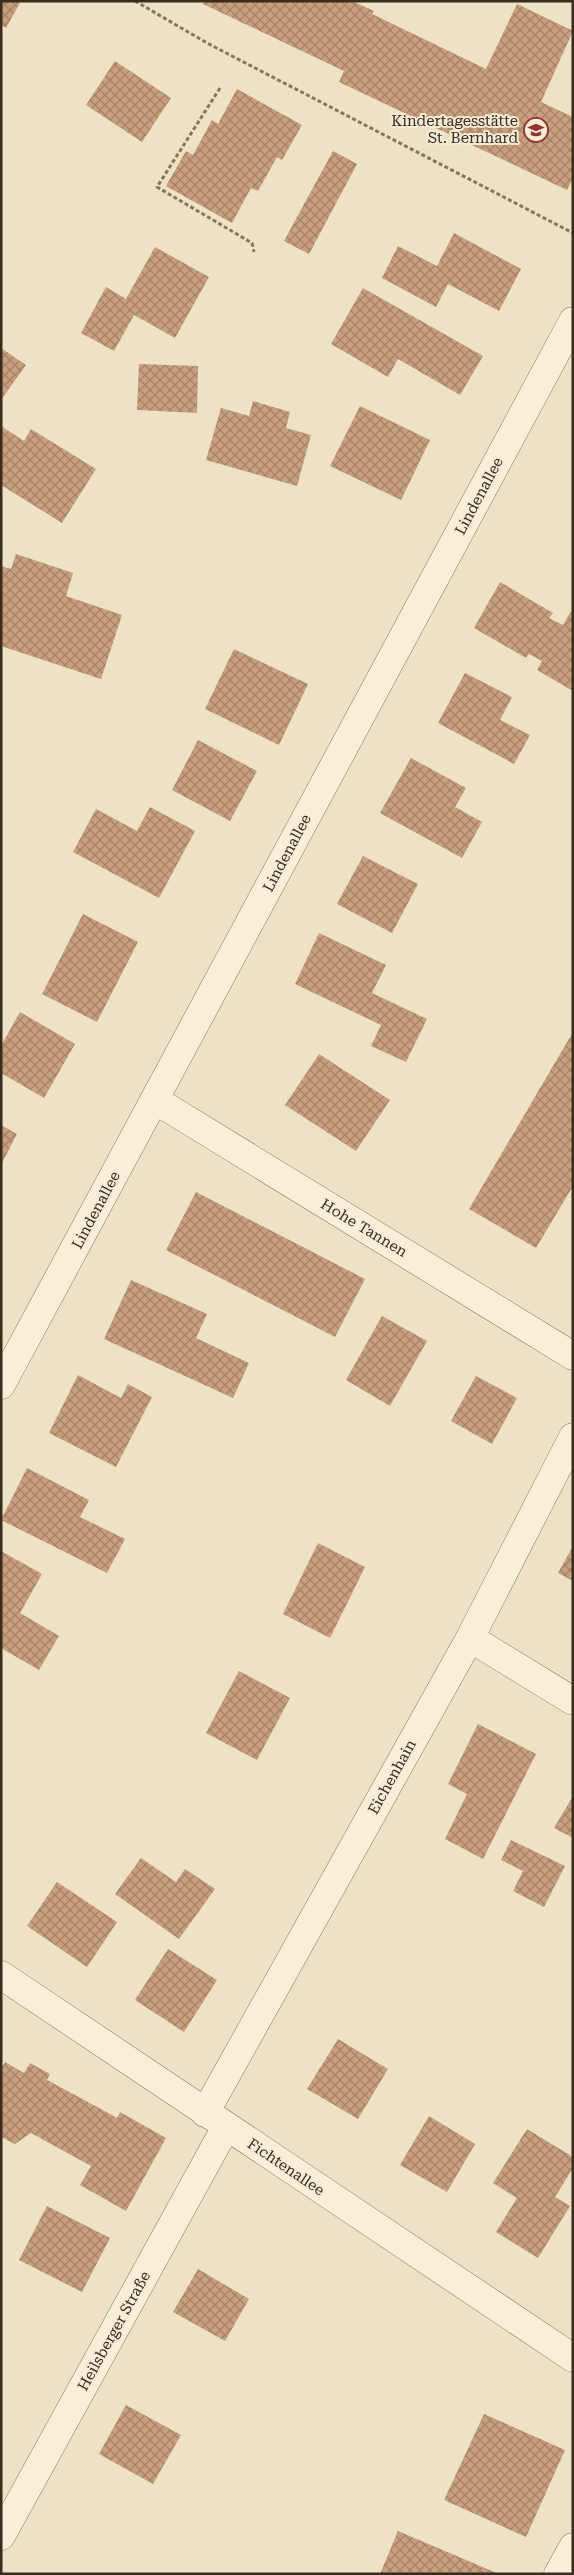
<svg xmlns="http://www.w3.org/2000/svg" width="574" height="2575" viewBox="0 0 574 2575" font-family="'Roboto Serif',serif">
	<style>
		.building { fill: url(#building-cross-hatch) }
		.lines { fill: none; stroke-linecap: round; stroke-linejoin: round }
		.street-casing { stroke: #87755c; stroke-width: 29 }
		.path { stroke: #87755c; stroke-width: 3; stroke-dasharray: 4 2.5; stroke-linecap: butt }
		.street { stroke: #f8efd9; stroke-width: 28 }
		.labels { text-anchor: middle; stroke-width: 4; stroke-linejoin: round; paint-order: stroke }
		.poi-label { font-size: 15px; fill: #382c1f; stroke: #f4ecd5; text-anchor: end }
		.street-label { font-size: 15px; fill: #382c1f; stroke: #f4ecd5 }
	</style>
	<defs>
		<pattern id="building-cross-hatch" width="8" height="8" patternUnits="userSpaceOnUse" patternTransform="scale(1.25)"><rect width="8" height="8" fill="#c9a07d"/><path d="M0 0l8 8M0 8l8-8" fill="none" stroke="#a48366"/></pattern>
	</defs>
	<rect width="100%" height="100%" fill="#ede2c6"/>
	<path class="building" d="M1,1H21L6,28L1,25Z
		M204,1H352L374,11L372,14L486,69L517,4L573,31L541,102L573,117V178L567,190L339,82L344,71L203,4Z
		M115,61L171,98L142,142L86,105Z
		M237,89L302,125L282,160L277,157L258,191L251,188L232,223L166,186L186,151L193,155L212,120L218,124Z
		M333,151L357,164L309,254L284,241Z
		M454,233L521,269L499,311L448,284L436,307L382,278L398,246L437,266Z
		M155,247L209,277L175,338L134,315L114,351L81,333L106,287L126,299Z
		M363,288L483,356L460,395L398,359L388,377L331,344Z
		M1,348L26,365L1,400Z
		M139,364L198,366L197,413L137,410Z
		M253,401L290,412L286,428L311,435L297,486L206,460L221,408L249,416Z
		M360,406L430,440L401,500L330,466Z
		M1,426L24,441L31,429L96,469L62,523L1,485Z
		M16,554L73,573L66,596L122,615L101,679L1,646V566L11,569Z
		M500,582L553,613L549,618L563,625L571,611L573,613V691L537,670L542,661L529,654L526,658L474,628Z
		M234,649L308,684L279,745L205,709Z
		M465,673L512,697L500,720L530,735L514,764L438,723Z
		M198,740L257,771L230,821L172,790Z
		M411,758L466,788L455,807L482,822L462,858L380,813Z
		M150,807L195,831L159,898L73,852L96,809L137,831Z
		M363,856L418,884L392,933L337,904Z
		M83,914L138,942L97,1022L42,994Z
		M319,933L386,965L372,993L427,1019L406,1062L371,1046L381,1025L295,984Z
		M20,1012L75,1044L44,1098L1,1073V1046Z
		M573,1032V1186L536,1248L469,1209Z
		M319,1054L390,1100L356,1151L285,1105Z
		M1,1125L17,1134L1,1165Z
		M196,1192L365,1279L335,1337L166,1250Z
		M131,1280L207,1314L196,1338L249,1363L233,1398L104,1339Z
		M382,1316L427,1341L390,1406L346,1380Z
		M78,1375L121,1398L128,1384L152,1397L116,1467L49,1433Z
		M476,1376L517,1398L492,1444L451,1421Z
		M27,1468L89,1500L80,1517L125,1539L107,1573L1,1520Z
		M318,1543L365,1567L330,1638L283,1614Z
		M573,1546V1581L558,1573Z
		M1,1551L42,1574L20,1613L59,1636L39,1670L1,1648Z
		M239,1671L290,1698L257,1760L206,1733Z
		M478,1724L536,1754L483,1859L445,1839L467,1794L448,1784Z
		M573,1796V1838L554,1828Z
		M511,1840L565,1866L544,1907L513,1891L523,1871L501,1860Z
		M141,1858L176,1882L185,1869L215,1889L179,1939L115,1894Z
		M57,1882L117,1922L87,1967L27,1926Z
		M168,1949L217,1980L184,2032L135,2000Z
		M338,2039L388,2069L358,2119L307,2089Z
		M5,2062L24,2073L30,2063L50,2074L47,2080L112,2115L117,2118L120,2112L166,2138L126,2211L80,2185L91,2166L31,2133L15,2144L1,2137V2069Z
		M429,2116L475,2144L447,2192L400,2165Z
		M527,2129L573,2157V2168L555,2197L570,2206L538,2258L496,2232L517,2198L493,2183Z
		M47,2206L110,2238L82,2292L19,2260Z
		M198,2269L249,2299L225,2341L173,2312Z
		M126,2405L181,2435L153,2484L99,2454Z
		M484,2414L565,2450L526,2537L444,2500Z
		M398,2531L499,2574H380Z"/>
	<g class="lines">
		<defs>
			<path id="street" d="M155,1100L573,1356
				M1,1385L573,321
				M470,1638L573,1701
				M1,1975L573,2358
				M205,2113L470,1638L573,1437
				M1,2536L226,2127
				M558,2574L573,2547"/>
		</defs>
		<use href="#street" class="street-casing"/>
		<path class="path" d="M135,1L207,43L573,233
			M220,88L157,187L252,243L254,252"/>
		<use href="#street" class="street"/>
	</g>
	<defs>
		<symbol id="school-ring" viewBox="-11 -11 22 22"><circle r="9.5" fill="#f4ecd5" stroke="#94322f" stroke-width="1.5"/><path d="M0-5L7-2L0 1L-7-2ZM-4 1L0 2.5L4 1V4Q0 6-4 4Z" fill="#94322f"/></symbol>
	</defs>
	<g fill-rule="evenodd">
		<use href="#school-ring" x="522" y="116" width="28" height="28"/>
	</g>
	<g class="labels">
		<g class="poi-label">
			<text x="518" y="126">Kindertagesstätte<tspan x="518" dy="17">St. Bernhard</tspan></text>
		</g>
		<g class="street-label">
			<text transform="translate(479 496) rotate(-62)" y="5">Lindenallee</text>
			<text transform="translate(287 853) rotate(-62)" y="5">Lindenallee</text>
			<text transform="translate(96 1210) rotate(-62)" y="5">Lindenallee</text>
			<text transform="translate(364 1228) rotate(31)" y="5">Hohe Tannen</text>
			<text transform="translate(392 1777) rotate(-61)" y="5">Eichenhain</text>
			<text transform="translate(286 2167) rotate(34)" y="5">Fichtenallee</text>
			<text transform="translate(114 2331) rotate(-61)" y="5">Heilsberger Straße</text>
		</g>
	</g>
	<rect width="574" height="2575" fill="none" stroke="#382c1f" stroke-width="5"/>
</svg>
